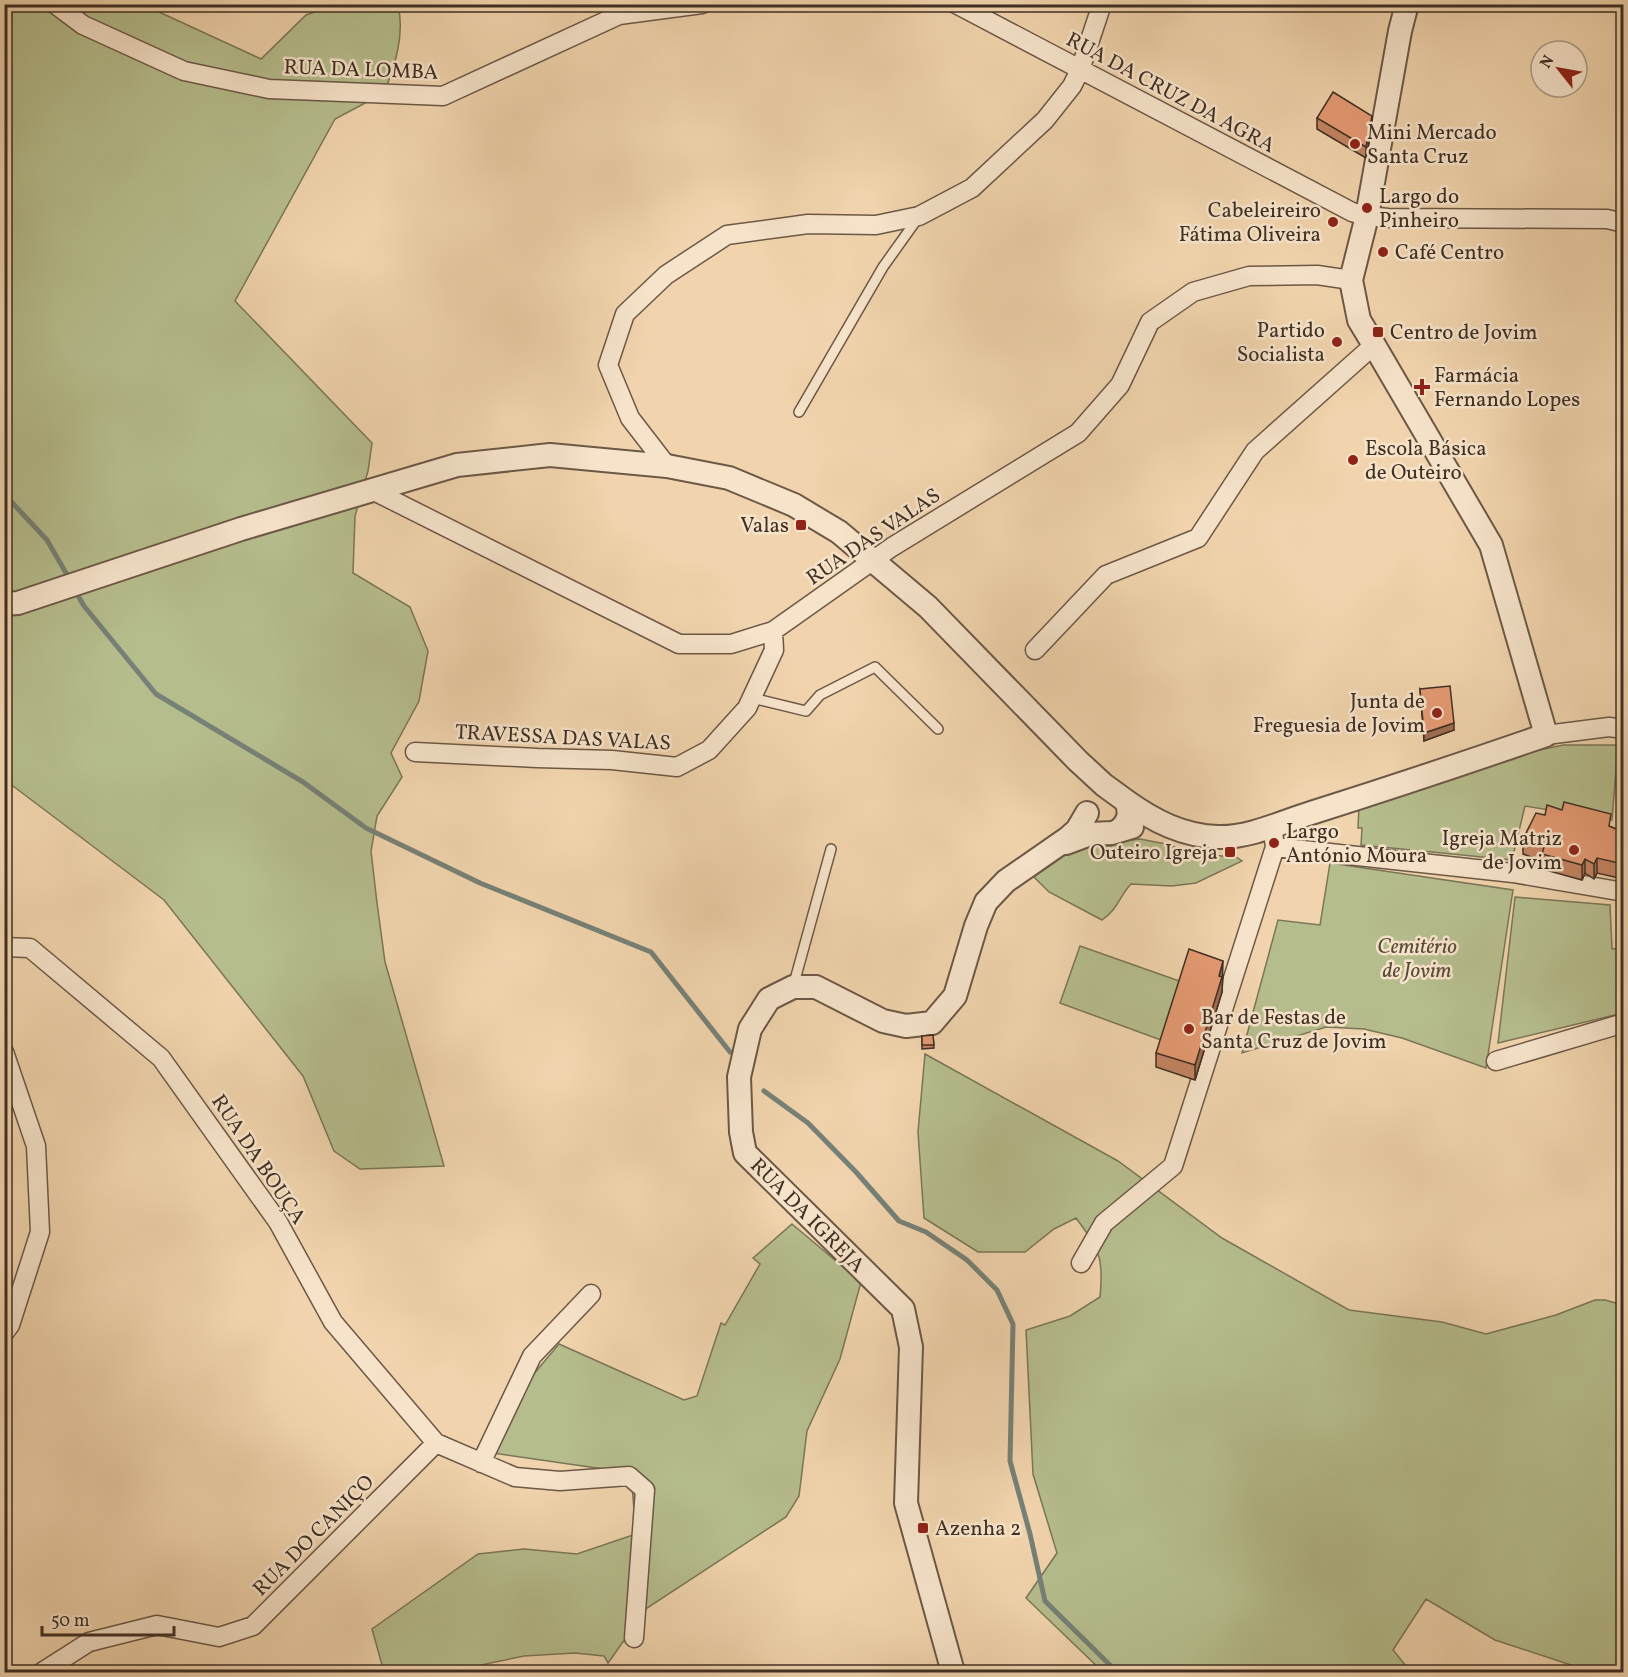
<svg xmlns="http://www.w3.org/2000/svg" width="1628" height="1677" viewBox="0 0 1628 1677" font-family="Vollkorn,serif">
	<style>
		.green { fill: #b6bd8d; stroke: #7a7658; stroke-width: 1.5 }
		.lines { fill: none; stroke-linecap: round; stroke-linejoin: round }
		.stream { stroke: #768177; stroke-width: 5 }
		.service-casing { stroke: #6c5846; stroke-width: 12 }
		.minor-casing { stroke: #6c5846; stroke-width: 21 }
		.tertiary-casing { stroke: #6c5846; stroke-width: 26 }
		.service { stroke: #f6e3ca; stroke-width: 9 }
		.minor { stroke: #f6e3ca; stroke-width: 18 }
		.tertiary { stroke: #f6e3ca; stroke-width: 22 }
		.wall { fill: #c58463; stroke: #3f2f24; stroke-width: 1.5 }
		.shaded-wall { fill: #a06c50; stroke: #3f2f24; stroke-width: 1.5 }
		.building { fill: #e59a73; stroke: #3f2f24; stroke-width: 1.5 }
		.poi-dot { fill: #8f2418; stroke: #f6e3ca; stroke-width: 2 }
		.labels { text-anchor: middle; stroke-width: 5; stroke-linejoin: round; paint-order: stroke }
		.street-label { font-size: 21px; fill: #3f2f24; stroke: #f6e3ca }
		.poi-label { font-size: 21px; fill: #3f2f24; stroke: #f6e3ca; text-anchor: start }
		.park-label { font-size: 21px; font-style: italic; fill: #574b39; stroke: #f6e3ca }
	</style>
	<rect width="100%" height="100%" fill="#f1d4ad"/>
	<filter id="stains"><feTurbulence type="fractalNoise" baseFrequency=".00333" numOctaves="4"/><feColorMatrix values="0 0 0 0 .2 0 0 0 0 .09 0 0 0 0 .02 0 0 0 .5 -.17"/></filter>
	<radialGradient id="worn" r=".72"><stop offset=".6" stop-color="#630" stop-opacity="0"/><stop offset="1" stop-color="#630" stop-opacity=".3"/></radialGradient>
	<path class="green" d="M5,5H144L261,59L306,15L334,5H398C405,35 395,65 384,93L335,119L235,301L372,443L368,471L355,516L353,573L410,607L428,651L419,701L391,753L402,777L377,816L371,851L377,903L385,962L444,1166L360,1169L334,1151L303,1076L164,900L5,780Z
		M1563,745H1618L1612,820L1525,806L1512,860L1361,845L1362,828H1358L1359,805L1517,755Z
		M1140,839L1166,844L1194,854L1236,857L1242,861L1196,883L1172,886L1131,884C1118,898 1119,908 1102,920L1049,892L1034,877L1074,849L1111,846L1123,841Z
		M1330,863L1513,890L1486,1068L1402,1038L1364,1029L1326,1027L1242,1053L1278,920L1320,925Z
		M1515,897L1610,905L1612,949L1623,948V1013L1498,1043Z
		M1080,946L1182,982L1161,1040L1060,1003Z
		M925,1054L1118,1161L1222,1238L1349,1310L1442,1322L1486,1334L1556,1315L1595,1300H1605L1623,1305V1672H1592L1495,1640L1426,1599L1393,1650L1411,1672H1103L1026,1598L1057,1553L1033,1474L1026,1330L1070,1316L1100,1297C1104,1257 1099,1249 1076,1218L1054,1229L1025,1252H978L924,1218L918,1132Z
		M792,1224L861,1282L840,1359L807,1431L799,1496L786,1517L647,1608L608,1663L604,1656L575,1653L524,1656L447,1672H403L382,1665L372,1629L478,1554L524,1549L577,1554L636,1534L631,1473L492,1453L517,1394L559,1344L684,1400L697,1396L721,1323L725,1325L760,1264L753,1258Z"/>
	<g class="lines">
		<path class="stream" d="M4,494L47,540L70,580
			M74,589L84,606L156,694L303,782L366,828L480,883L651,952L730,1052
			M764,1091L808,1123L856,1172L899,1221L926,1232L967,1260L997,1290L1013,1324L1010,1461L1030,1534L1045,1601L1117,1672"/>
		<defs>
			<path id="service" d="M799,412L883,267L918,218
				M752,698L806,711L820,695L875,667L938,729
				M793,987L831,849"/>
			<path id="minor" d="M55,4L83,25L184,71L269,89L443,96L619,15L702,4
				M956,4L1352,212L1367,216L1388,218L1607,219L1624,223
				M667,466L630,418L608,365L625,314L666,275L727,235L808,224L876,225L919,216L972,188L1045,120L1072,86L1080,70L1102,4
				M372,490L679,644H731L773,631L892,547L1078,433L1120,385L1150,322L1193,292L1249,276L1317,275L1351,280
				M1035,650L1106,575L1198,538L1255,451L1374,345
				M1546,735L1609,727L1624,729
				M415,752L537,758L612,760L677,767L709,750L747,708L774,650L773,631
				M1275,847L1513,873L1624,892
				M4,947L30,948L161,1058L278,1222L333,1322L436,1443L515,1477L560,1481L629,1476L645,1490L634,1638
				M4,1052L36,1146L40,1232L10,1325L4,1333
				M1496,1061L1624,1023
				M1081,1263L1104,1223L1173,1166L1275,847L1272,825
				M481,1463L532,1356L591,1294
				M42,1672L89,1642L157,1625L219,1637L253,1626L436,1443"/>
			<path id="tertiary" d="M4,604L18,603L241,529L457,465L550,455L667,466L729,478L794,505L839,532L928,607L1078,761L1104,785L1126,801C1131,813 1129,823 1118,831
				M1126,801C1154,821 1183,836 1218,837C1249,838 1282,822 1311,813C1390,788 1468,762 1546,735L1491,545L1374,345L1359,320L1351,280L1367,216L1400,31L1407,4
				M1066,843L1090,834L1112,833L1132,827
				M953,1672L906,1503L911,1347L903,1309L745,1153L741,1132L739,1077L750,1029L769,999L793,987H816L883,1021L906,1026L932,1023L955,996L976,926L986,902L1006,881L1068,838L1077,830L1087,813"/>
		</defs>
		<use href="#service" class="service-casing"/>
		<use href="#minor" class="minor-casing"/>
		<use href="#tertiary" class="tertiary-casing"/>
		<use href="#service" class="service"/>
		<use href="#minor" class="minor"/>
		<use href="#tertiary" class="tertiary"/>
	</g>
	<path class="wall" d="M1317,118L1372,127L1366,158L1317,129Z
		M1420,689L1454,730L1424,741Z
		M1611,827L1623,832L1619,878L1597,873L1594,879L1585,873L1582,880L1542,869V861L1523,854V839Z
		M1223,976L1222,992L1195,1080L1156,1067V1053Z
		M933,1035L934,1048L922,1049V1036Z"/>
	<path class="shaded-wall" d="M1372,116V127L1366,158V147Z
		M1454,723V730L1424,741V733Z
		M1623,847V862L1619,878V863Z
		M1597,858V873L1594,879V864Z
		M1585,859V873L1582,880V865Z
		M1223,961L1222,992L1195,1080V1065Z"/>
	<path class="building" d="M1333,92L1372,116L1366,147L1317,118Z
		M1450,686L1454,723L1424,733L1420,689Z
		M1564,802L1611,814L1609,826L1623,832V847L1619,863L1597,858L1594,864L1585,859L1582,865L1542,854L1544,847L1523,839L1536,813L1545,815L1547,805L1562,810Z
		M1189,949L1223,961L1219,976L1222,977L1195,1065L1156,1053Z
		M933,1035L934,1045H922V1036Z"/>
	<g class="poi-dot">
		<circle cx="1355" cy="144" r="6"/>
		<circle cx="1367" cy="208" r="6"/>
		<circle cx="1333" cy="222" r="6"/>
		<circle cx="1383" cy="252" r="6"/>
		<rect x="1372" y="326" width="12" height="12" rx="3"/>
		<circle cx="1337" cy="342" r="6"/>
		<path d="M1419 378h6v6h6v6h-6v6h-6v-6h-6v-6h6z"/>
		<circle cx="1353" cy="460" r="6"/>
		<rect x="795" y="519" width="12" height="12" rx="3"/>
		<circle cx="1437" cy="713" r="6"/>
		<circle cx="1274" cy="843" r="6"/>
		<circle cx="1574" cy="850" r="6"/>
		<rect x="1224" y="846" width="12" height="12" rx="3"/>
		<circle cx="1189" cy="1029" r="6"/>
		<rect x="917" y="1522" width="12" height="12" rx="3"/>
	</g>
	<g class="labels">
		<g class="street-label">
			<text transform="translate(361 69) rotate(2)" y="7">RUA DA LOMBA</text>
			<text transform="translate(1171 92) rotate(28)" y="7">RUA DA CRUZ DA AGRA</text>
			<text transform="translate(873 536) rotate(-34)" y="7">RUA DAS VALAS</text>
			<text transform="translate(563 737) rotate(3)" y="7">TRAVESSA DAS VALAS</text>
			<text transform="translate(259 1159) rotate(56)" y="7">RUA DA BOUÇA</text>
			<text transform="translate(808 1215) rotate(45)" y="7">RUA DA IGREJA</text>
			<text transform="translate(313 1535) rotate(-45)" y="7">RUA DO CANIÇO</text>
		</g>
		<g class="poi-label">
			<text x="1367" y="139">Mini Mercado<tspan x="1367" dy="24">Santa Cruz</tspan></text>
			<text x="1379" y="203">Largo do<tspan x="1379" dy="24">Pinheiro</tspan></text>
			<text x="1321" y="217" text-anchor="end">Cabeleireiro<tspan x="1321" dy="24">Fátima Oliveira</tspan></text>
			<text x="1395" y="259">Café Centro</text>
			<text x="1325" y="337" text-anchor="end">Partido<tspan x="1325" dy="24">Socialista</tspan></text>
			<text x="1390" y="339">Centro de Jovim</text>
			<text x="1434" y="382">Farmácia<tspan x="1434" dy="24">Fernando Lopes</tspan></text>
			<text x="1365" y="455">Escola Básica<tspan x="1365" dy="24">de Outeiro</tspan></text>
			<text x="789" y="532" text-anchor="end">Valas</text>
			<text x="1425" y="708" text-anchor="end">Junta de<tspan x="1425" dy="24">Freguesia de Jovim</tspan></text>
			<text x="1286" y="838">Largo<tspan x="1286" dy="24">António Moura</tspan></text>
			<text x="1562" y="845" text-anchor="end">Igreja Matriz<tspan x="1562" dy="24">de Jovim</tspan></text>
			<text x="1218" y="859" text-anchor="end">Outeiro Igreja</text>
			<text x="1201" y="1024">Bar de Festas de<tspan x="1201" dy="24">Santa Cruz de Jovim</tspan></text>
			<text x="935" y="1535">Azenha 2</text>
		</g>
		<g class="park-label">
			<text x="1417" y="953">Cemitério<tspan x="1417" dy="24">de Jovim</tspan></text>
		</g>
	</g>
	<rect width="1628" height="1677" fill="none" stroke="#f1d4ad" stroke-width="24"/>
	<rect x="6" y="6" width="1616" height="1665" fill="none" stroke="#3f2f24" stroke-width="3"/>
	<rect x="12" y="12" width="1604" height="1653" fill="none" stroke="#3f2f24" stroke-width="1.5"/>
	<g transform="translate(1559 69) rotate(301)"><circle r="28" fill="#f6e3ca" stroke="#ad9b88" stroke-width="1.5"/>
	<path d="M0-4.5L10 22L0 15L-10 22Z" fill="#8f2418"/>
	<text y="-9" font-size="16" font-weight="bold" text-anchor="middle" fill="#3f2f24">N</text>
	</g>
	<path d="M42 1626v9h132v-9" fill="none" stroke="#3f2f24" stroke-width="3"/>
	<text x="51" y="1626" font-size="18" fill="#3f2f24" stroke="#f6e3ca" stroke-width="4.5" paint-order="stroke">50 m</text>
	<rect width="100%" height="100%" filter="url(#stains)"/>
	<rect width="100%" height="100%" fill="url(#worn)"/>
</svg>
